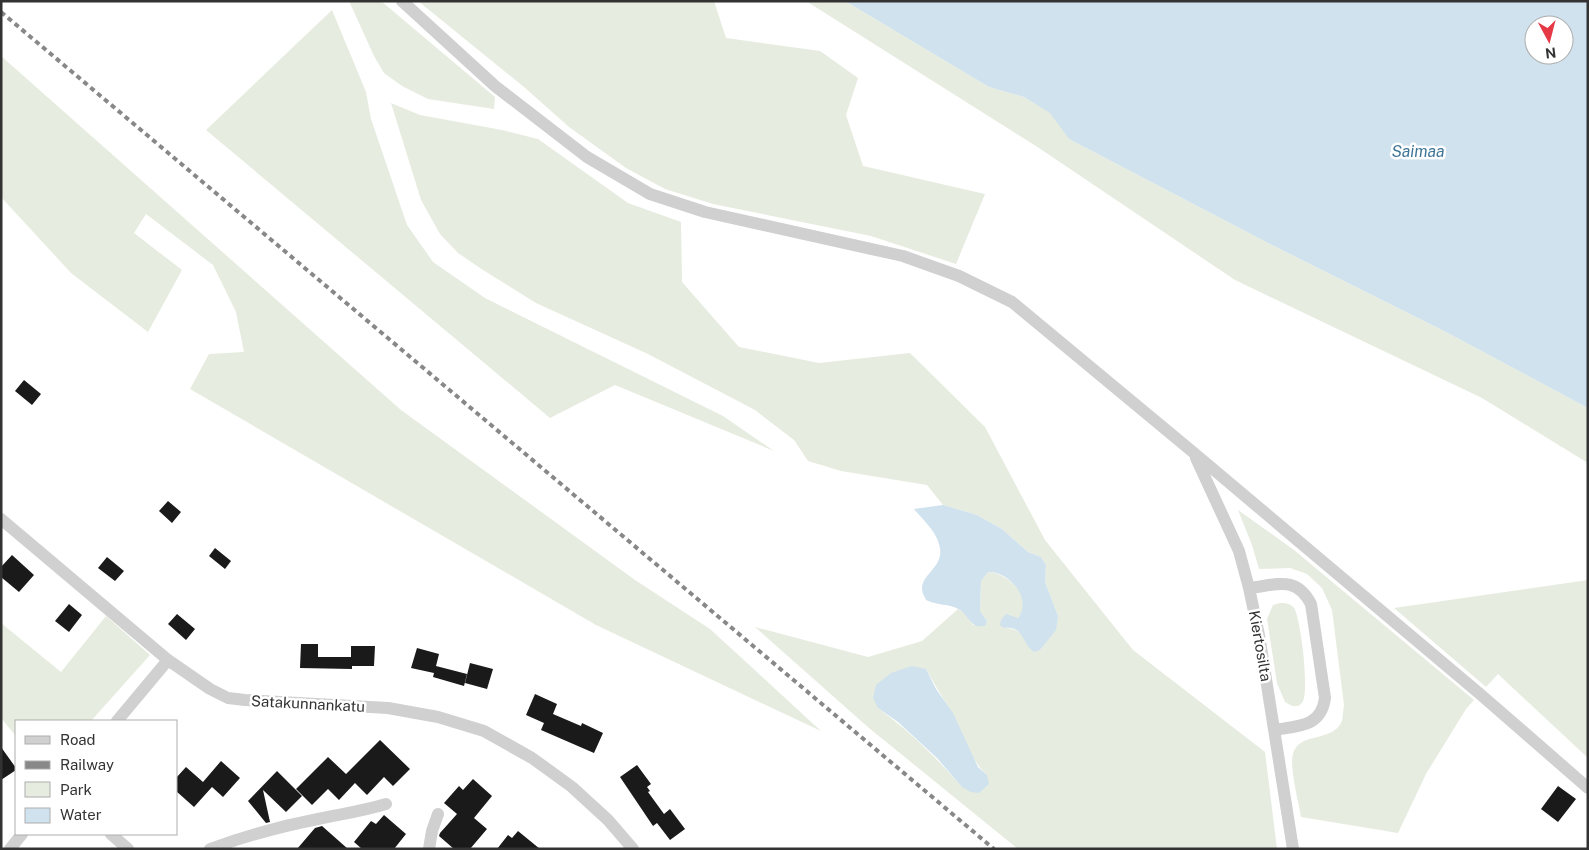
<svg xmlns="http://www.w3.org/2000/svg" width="1589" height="850" viewBox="0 0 1589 850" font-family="'Public Sans',sans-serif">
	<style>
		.green { fill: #e6ecdf; fill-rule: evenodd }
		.water { fill: #cfe2ee; fill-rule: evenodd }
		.building { fill: #1a1a1a }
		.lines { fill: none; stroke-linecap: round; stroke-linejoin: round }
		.minor { stroke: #d0d0d0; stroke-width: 12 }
		.rail { stroke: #888; stroke-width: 4; stroke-dasharray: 5 4; stroke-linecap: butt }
		.labels { text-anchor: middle; stroke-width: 5; stroke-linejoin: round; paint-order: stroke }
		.street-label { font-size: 15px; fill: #333; stroke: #fff }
		.water-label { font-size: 16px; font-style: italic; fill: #3f7597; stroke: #fff }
	</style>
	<rect width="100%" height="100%" fill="#fff"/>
	<path class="green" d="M349,1H381L495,97L494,109L428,99L402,86L384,73L374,56Z
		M418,1H714L726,38L820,51L858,78L846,115L863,166L985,194L956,264L871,236L713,204L665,189L626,168L569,127L524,87Z
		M806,1H845L989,87L1024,97L1051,113L1069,139L1270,244L1446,332L1588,408V463L1482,398L1235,280L1036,146Z
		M332,10L366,92L371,119L407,225L433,262L485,298L723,416L774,451L615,385L550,418L206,130Z
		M1,56L401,410L635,580L710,629L821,731L596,625L190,389L209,354L244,352L236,312L213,265L146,214L134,233L182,270L148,332L71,273L1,197Z
		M391,103L420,115L502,130L538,139L628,203L681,222L682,282L739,347L819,363L910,353L985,427L1045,540L1133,650L1265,752L1277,849H1018L869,728L755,627L868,657L922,641L958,609L967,615L973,625L987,621L980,611L981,581L988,572C1005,572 1031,594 1022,612C1019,619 1010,623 1004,628C1019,627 1029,641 1040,650L1055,630L1058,616L1045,582L1046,565L1041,557L1028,552L1002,529L977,515L943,505L927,485L841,471L808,461L794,440L755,410L648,354L536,303L483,270L458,253L440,234L421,200ZM926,669C934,684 943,698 952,713C964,733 969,759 987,775L962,787C936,757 910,732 878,708Z
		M1238,510L1294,550L1474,700L1466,709L1426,774L1398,833L1301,817C1299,803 1289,767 1293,754C1299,731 1333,743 1342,721C1343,716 1343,710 1344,705L1332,610L1322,588L1307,574L1290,568L1259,569L1252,545Z
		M1588,580V758L1498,674L1486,687L1394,608Z
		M1280,603C1285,603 1290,603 1294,608C1301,619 1309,689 1303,701C1302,703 1300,705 1298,706H1292L1285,702L1277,683L1267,619L1273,605Z
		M106,616L150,655L91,721H16V736L1,718V623L61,672Z"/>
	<path class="water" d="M845,1H1588V408L1446,332L1270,244L1069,139L1050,113L1024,97L989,87ZM1534,25H1564V55H1534Z
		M943,505L977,515L1002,529L1028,552L1041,557L1046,565L1045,582L1058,616L1056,630L1040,650L1034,652C1021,643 1025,626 1004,628L1000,625L1001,620L1006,614L1018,618C1033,599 1009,571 988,572L981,581L980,611L987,621L985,626C971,629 970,617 960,610C949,603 937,606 926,600C925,597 922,593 922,589C922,572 946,567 939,544C936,531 922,519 914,509Z
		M912,666L926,669L936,689L953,713L978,767L987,775L989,784L979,793L971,792L962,787L937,758L898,722L878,708L873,698L876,685L891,673Z"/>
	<path class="building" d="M24,380L41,394L32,405L15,391Z
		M168,501L181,512L172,523L159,511Z
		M215,548L231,561L225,569L209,556Z
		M12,555L34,575L19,592L1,577V567Z
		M107,557L124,571L115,581L98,568Z
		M69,604L82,615L69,632L55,621Z
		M177,614L195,629L186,640L168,624Z
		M301,644H318V657H351V646H375L374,666H352V669L300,668Z
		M417,648L439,654L436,666L467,674L464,686L433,677L434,673L411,668Z
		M470,663L493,669L487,689L465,683Z
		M535,694L557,704L553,714L581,726L582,723L603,733L594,753L541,730L544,723L526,715Z
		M380,740L410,769L393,786L384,777L367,795L355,783L339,800L328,789L312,805L296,789L328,757L346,774Z
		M1,747L16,768V770L1,780Z
		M221,761L240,778L223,797L212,787L194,807L176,791V778L186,767L203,782Z
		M637,765L651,784L647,787L650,791L648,792L664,814L670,809L685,829L670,840L657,823L653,826L620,777Z
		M277,771L302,796L286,812L263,790L270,822L266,823L248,801Z
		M473,779L492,796L474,818L487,829L470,849H454L439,836L440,833L457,814L444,803L459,786L463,790Z
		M1558,786L1576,799L1558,822L1541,809Z
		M384,815L406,834L394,849H362L354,842L371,821L376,824Z
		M322,826L348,849H297L315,828Z
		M518,831L540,849H497L508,835L512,838Z"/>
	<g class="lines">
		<path class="minor" d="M402,1L495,86L587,157L650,194L705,212L903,256L959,276L1012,302L1194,453L1480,694L1588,788
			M1196,458L1239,551L1249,588L1259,635L1293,849
			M1,519L168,660L210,689L228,698L245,700L388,708L438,717L484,731L532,758L572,787L608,820L633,849
			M1249,588C1277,585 1296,575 1311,604L1325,698C1321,727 1299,726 1274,730
			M117,721L168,660
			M111,834L128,849
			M10,849L22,834
			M210,849C245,836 282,826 318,819C341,814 363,811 386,804
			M429,849L432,831L438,814"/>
		<path class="rail" d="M1,12L994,849"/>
	</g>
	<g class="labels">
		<g class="street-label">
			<text transform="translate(1260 646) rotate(80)" y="5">Kiertosilta</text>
			<text transform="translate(308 704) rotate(3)" y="5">Satakunnankatu</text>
		</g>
		<g class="water-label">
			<text x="1418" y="157">Saimaa</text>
		</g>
	</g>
	<rect width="1589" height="850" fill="none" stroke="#333333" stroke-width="5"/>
	<rect x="15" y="720" width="162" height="115" fill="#ffffff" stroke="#adadad"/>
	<rect x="25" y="736" width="25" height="8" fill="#d0d0d0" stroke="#adadad"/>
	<text x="60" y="745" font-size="15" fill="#333333">Road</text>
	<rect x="25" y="761" width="25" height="8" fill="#888888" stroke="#adadad"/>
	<text x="60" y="770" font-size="15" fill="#333333">Railway</text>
	<rect x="25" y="782" width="25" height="15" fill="#e6ecdf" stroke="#adadad"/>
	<text x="60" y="795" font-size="15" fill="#333333">Park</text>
	<rect x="25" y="808" width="25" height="15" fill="#cfe2ee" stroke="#adadad"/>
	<text x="60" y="820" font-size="15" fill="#333333">Water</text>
	<g transform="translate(1549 40) rotate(173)"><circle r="24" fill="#ffffff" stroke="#adadad"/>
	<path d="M0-4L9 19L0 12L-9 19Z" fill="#e63946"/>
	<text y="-8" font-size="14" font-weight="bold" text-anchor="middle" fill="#333333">N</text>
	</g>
</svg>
